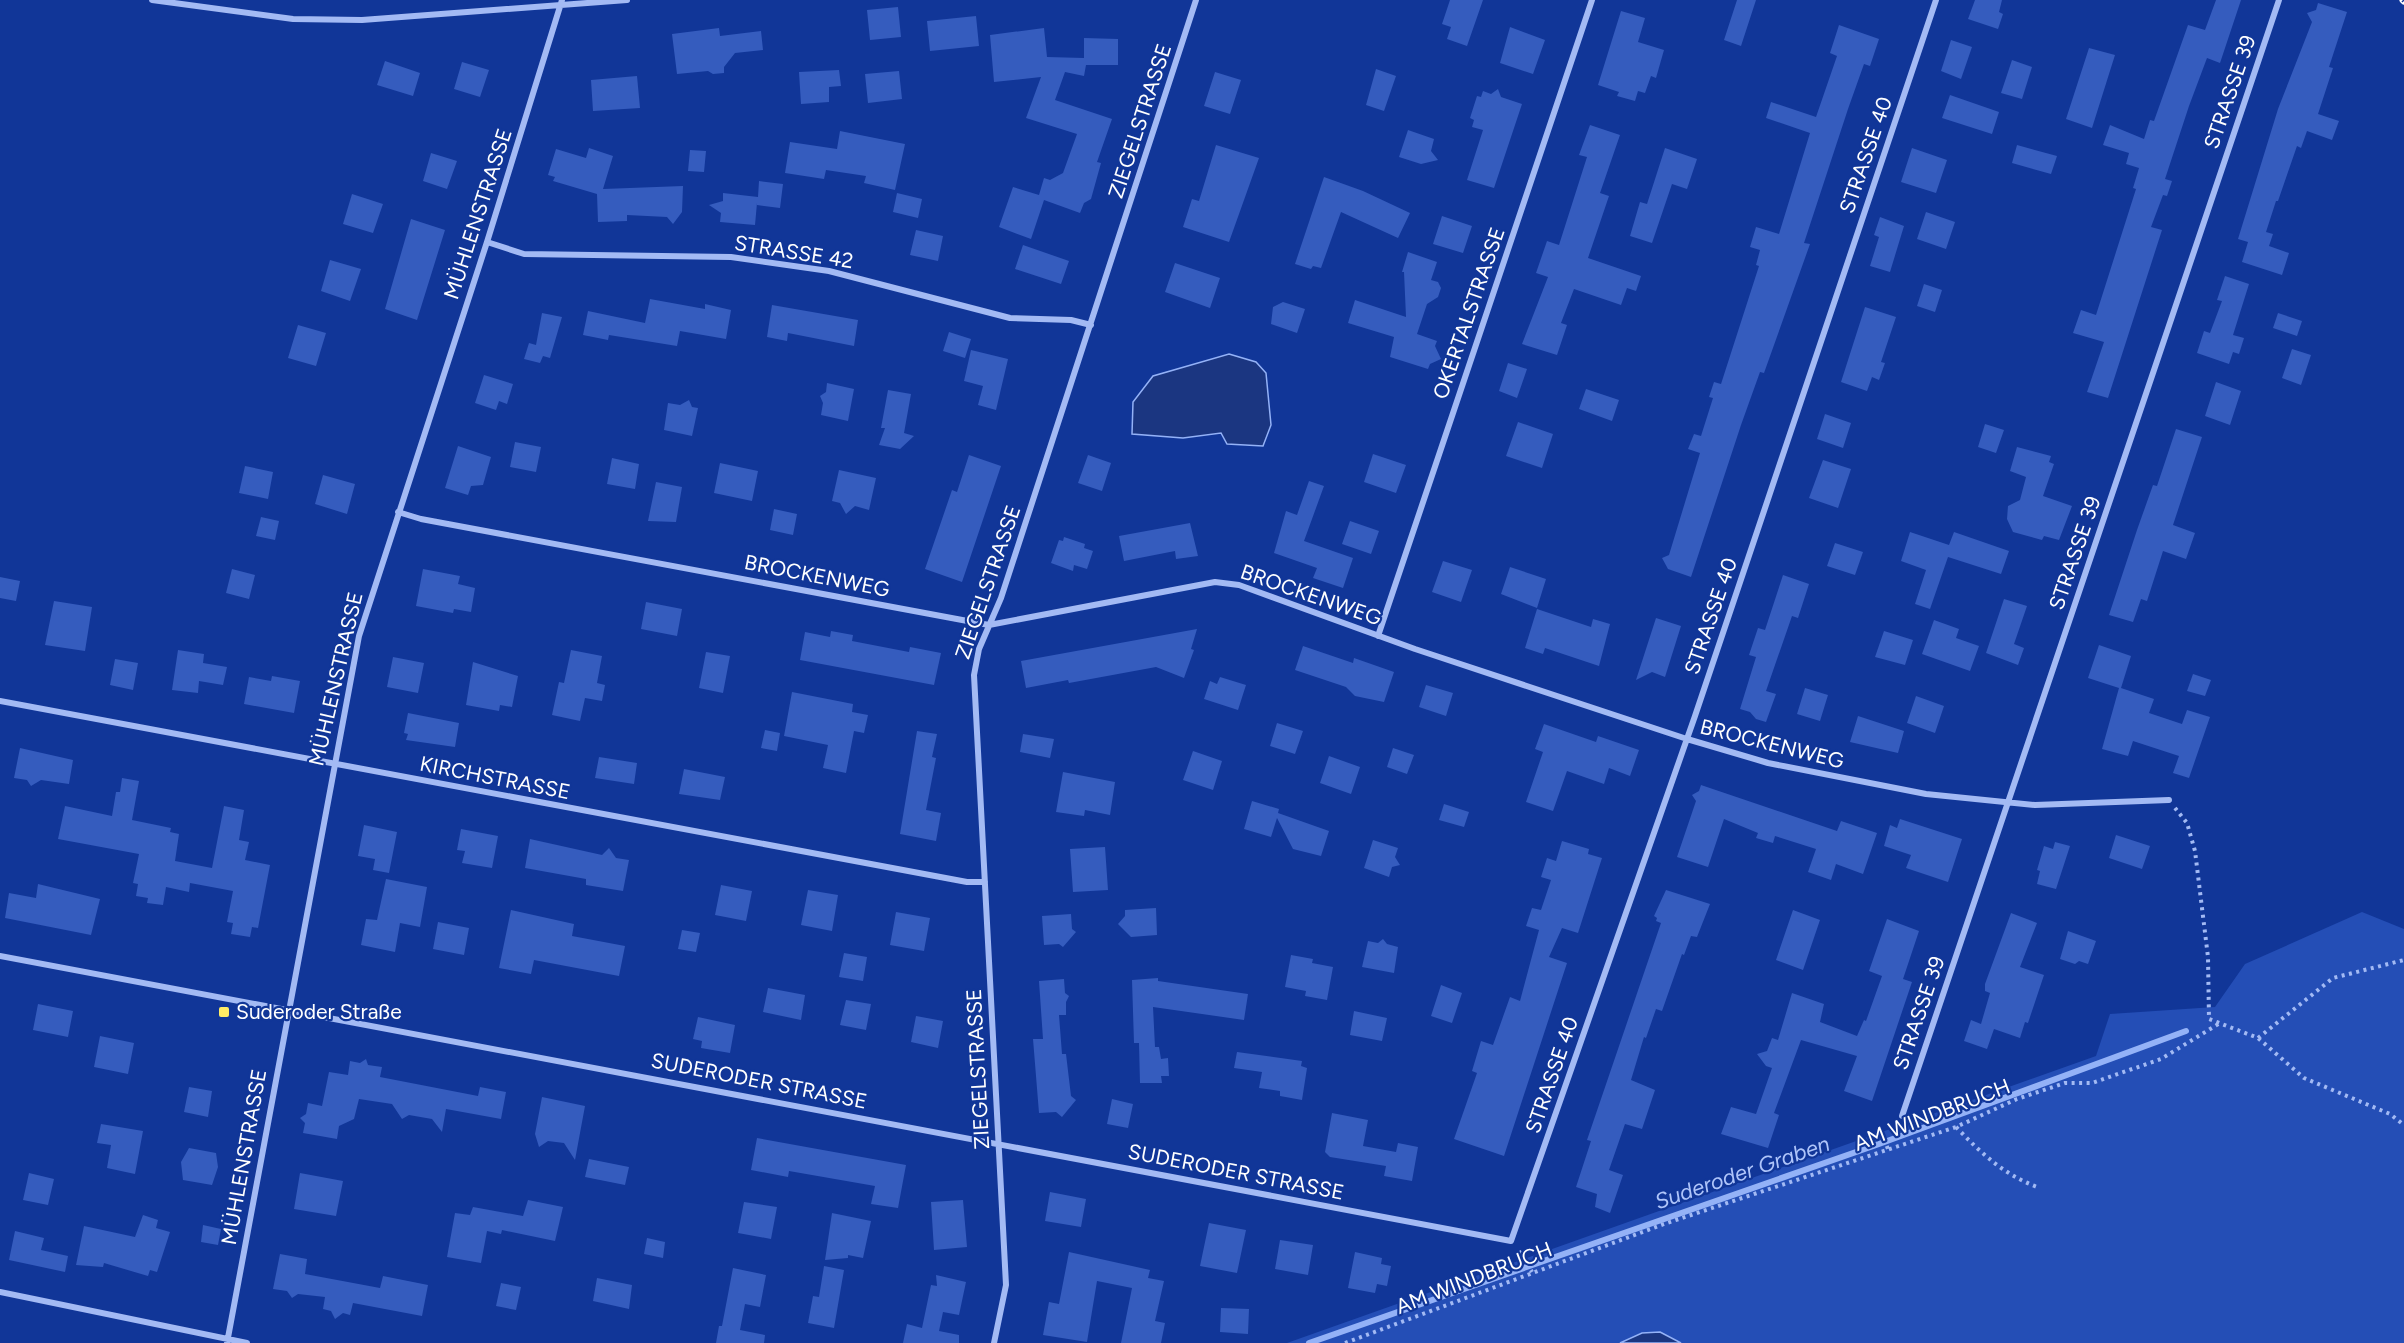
<svg xmlns="http://www.w3.org/2000/svg" width="2404" height="1343" viewBox="0 0 2404 1343" font-family="Figtree,sans-serif">
	<style>
		.green { fill: #244eb6 }
		.water { fill: #1b3681; stroke: #94b2f7; stroke-width: 1.5 }
		.lines { fill: none; stroke-linecap: round; stroke-linejoin: round }
		.stream { stroke: #94b2f7; stroke-width: 6 }
		.building { fill: #355cbe }
		.path { stroke: #a3baf4; stroke-width: 4; stroke-dasharray: 3 4.5; stroke-linecap: butt }
		.street { stroke: #a3baf4; stroke-width: 6 }
		.rail-casing { stroke: #fff; stroke-width: 7 }
		.rail { stroke: #113698; stroke-width: 4.5; stroke-dasharray: 14; stroke-linecap: butt }
		.poi-dot { fill: #ffec65; stroke: #113698; stroke-width: 2 }
		.labels { text-anchor: middle; stroke-width: 4.5; stroke-linejoin: round; paint-order: stroke }
		.street-label { font-size: 21px; fill: #fff; stroke: #113698 }
		.poi-label { font-size: 21px; fill: #fff; stroke: #113698; text-anchor: start }
		.water-label { font-size: 22px; font-style: italic; fill: #afc5fa; stroke: #113698 }
	</style>
	<rect width="100%" height="100%" fill="#113698"/>
	<path class="green" d="M2362,912L2404,929V1343H1287L2096,1056L2110,1014L2215,1007L2245,964Z"/>
	<path class="water" d="M1229,354L1256,362L1266,373L1271,425L1263,446L1227,444L1221,433L1183,438L1132,434L1133,402L1153,376Z
		M1660,1332L1681,1343H1620L1642,1333Z"/>
	<g class="lines">
		<path class="stream" d="M1309,1343L1879,1144L2186,1031"/>
	</g>
	<path class="building" d="M1450,0H1483L1467,46L1447,39L1451,27L1442,24Z
		M1737,0H1756L1741,46L1724,40Z
		M1975,0H2002L1999,12L2003,14L1998,29L1968,19Z
		M2216,0H2241L2220,63L2207,58L2189,106L2165,179L2172,181L2167,196L2163,195L2151,227L2162,230L2108,398L2087,392L2104,342L2073,333L2081,310L2096,315L2136,189L2133,188L2139,168L2126,164L2129,153L2103,145L2110,125L2144,139L2150,120L2154,121L2188,25L2205,30Z
		M2318,3L2347,12L2329,67L2333,68L2318,114L2339,121L2332,140L2307,131L2301,148L2297,146L2278,201H2276L2266,232L2273,234L2269,246L2289,253L2282,275L2242,262L2248,242L2238,239L2278,109L2312,22L2307,13L2316,10Z
		M898,7L901,37L870,40L867,10Z
		M1621,11L1645,18L1638,42L1664,50L1656,78L1651,76L1645,93L1638,91L1635,101L1617,96L1619,92L1598,85Z
		M976,16L979,46L930,51L927,21Z
		M1839,25L1879,39L1870,66L1864,64L1848,109L1804,243L1810,244L1764,373L1760,372L1741,425L1691,577L1668,569L1662,558L1669,555L1700,453L1688,449L1694,434L1701,436L1713,398L1709,397L1714,382L1721,384L1759,266L1756,265L1760,250L1750,247L1756,227L1779,234L1810,133L1766,118L1771,102L1816,117L1837,56L1830,53Z
		M1510,27L1545,40L1533,74L1500,63Z
		M719,28L720,36L761,31L763,50L735,53L724,67V73L713,74L708,71L677,74L672,34Z
		M1044,28L1047,57L1084,58V38L1118,39V65H1086L1084,76L1065,72L1055,100L1112,119L1097,162L1101,163L1091,199L1084,203L1080,213L1044,200L1031,239L999,227L1013,187L1039,195L1044,178L1050,180L1063,173L1077,134L1026,118L1041,77L994,82L990,35Z
		M1951,40L1972,47L1961,79L1941,71Z
		M2089,48L2115,55L2092,128L2066,119Z
		M2012,60L2032,67L2022,99L2001,93Z
		M385,61L420,73L413,96L377,85Z
		M462,62L489,70L480,97L454,89Z
		M1376,69L1396,76L1384,111L1366,105Z
		M839,70L841,86L829,87V102L801,104L799,72Z
		M899,71L902,99L868,103L865,74Z
		M1215,72L1241,80L1230,114L1204,106Z
		M637,76L640,108L593,111L591,80Z
		M1498,89L1501,97L1522,104L1494,188L1467,180L1483,130L1472,127L1474,120L1470,118L1477,96L1481,97L1483,91L1491,94Z
		M1950,95L1999,112L1992,134L1942,118Z
		M1590,125L1620,135L1600,193L1609,196L1588,258L1641,276L1636,291L1627,288L1621,305L1574,289L1561,323L1567,325L1557,355L1522,344L1548,277L1536,273L1547,241L1559,245L1587,157L1579,155Z
		M1408,130L1434,139L1431,151L1438,160L1421,164L1399,157Z
		M840,131L905,144L895,190L864,183L866,176L826,170L824,179L785,173L790,142L837,149Z
		M1216,145L1259,158L1229,242L1183,227L1192,199L1199,201Z
		M2017,145L2057,156L2051,174L2012,163Z
		M589,148L613,156L603,189L683,186L682,212L673,224L667,217L627,215V221L598,222L597,194L553,181L555,177L548,175L556,149L586,158Z
		M1665,148L1697,159L1687,189L1672,184L1652,243L1630,236L1640,202L1647,204Z
		M1912,148L1947,160L1936,193L1901,182Z
		M690,150L706,151L704,172L688,171Z
		M431,153L457,161L447,189L423,181Z
		M1324,177L1363,191L1410,213L1398,238L1341,212L1321,268L1313,266L1311,269L1295,264Z
		M759,181L783,184L780,208L757,205V203L755,225L720,222L721,213L709,205L723,201V193L758,197Z
		M897,193L922,199L918,218L893,212Z
		M352,194L383,204L373,233L343,224Z
		M1926,212L1955,222L1946,249L1917,239Z
		M1442,216L1472,226L1463,253L1433,244Z
		M1880,217L1904,226L1890,272L1870,266L1879,237L1874,235Z
		M411,219L445,230L417,320L385,309Z
		M916,230L943,236L938,261L910,255Z
		M1023,245L1069,261L1061,284L1015,269Z
		M1408,252L1437,262L1431,280L1438,282L1441,288L1438,297L1427,304L1417,334L1437,341L1435,346L1441,359L1430,364L1428,369L1390,357L1394,337L1348,323L1355,300L1406,317L1404,272H1402Z
		M330,260L361,269L350,301L321,291Z
		M1175,263L1220,278L1210,308L1165,292Z
		M2225,276L2249,284L2233,335L2244,338L2239,354L2233,352L2229,364L2197,353L2204,331L2210,333L2222,301L2217,300Z
		M1924,284L1942,290L1935,312L1917,306Z
		M650,299L705,309V304L731,310L726,339L680,331L677,346L609,335L608,340L583,335L588,311L645,323Z
		M1283,302L1305,309L1297,333L1271,324L1273,307Z
		M772,305L858,320L854,346L788,333L787,341L767,337Z
		M1865,307L1896,317L1881,362L1885,363L1879,380L1872,377L1867,391L1841,382Z
		M542,313L562,317L550,358L543,356L540,363L524,359L529,343L536,345Z
		M2278,313L2302,321L2297,336L2273,328Z
		M298,325L326,333L316,366L288,358Z
		M949,332L971,339L965,358L943,351Z
		M2292,349L2311,355L2301,385L2282,378Z
		M971,350L1008,359L996,410L978,405L983,386L964,381Z
		M1508,363L1527,369L1517,398L1499,391Z
		M484,375L513,384L507,404L499,401L496,410L475,403Z
		M2216,382L2241,391L2230,425L2205,416Z
		M827,383L854,389L848,421L821,415L823,403L820,396L826,392Z
		M1586,389L1619,400L1612,421L1579,409Z
		M888,390L911,394L904,433L914,436L900,449L879,445L885,428H881Z
		M689,400L692,407L698,408L692,436L664,430L668,403L680,405Z
		M1825,414L1851,423L1843,448L1817,439Z
		M1518,422L1553,434L1542,468L1506,456Z
		M1985,424L2004,430L1996,453L1978,447Z
		M2176,429L2202,437L2173,525L2195,533L2186,559L2163,551L2147,601L2141,599L2133,622L2109,615L2137,530L2153,485L2157,486Z
		M515,442L541,447L536,472L510,467Z
		M458,446L491,457L483,485L471,486L468,495L445,488Z
		M2017,447L2051,456L2049,462L2054,464L2043,496L2072,506L2059,540L2044,536L2042,540L2013,532L2007,519L2008,506L2020,500L2026,477L2010,471Z
		M1373,454L1406,465L1396,493L1364,482Z
		M969,455L1001,466L962,582L925,569L952,490L957,492Z
		M1088,455L1111,463L1102,491L1078,483Z
		M612,458L639,464L635,489L607,484Z
		M1823,460L1851,469L1838,508L1809,498Z
		M720,463L758,471L752,501L714,493Z
		M245,466L273,472L268,499L239,493Z
		M839,470L876,478L869,510L855,506L846,514L840,503L832,501Z
		M323,475L355,484L347,514L315,504Z
		M1309,481L1324,486L1304,541L1353,558L1343,588L1313,578L1317,568L1274,553L1286,511L1297,515Z
		M656,482L682,487L676,522L648,521Z
		M774,509L797,514L793,535L770,530Z
		M261,517L279,521L275,540L256,536Z
		M1350,521L1379,531L1371,554L1342,544Z
		M1190,523L1198,556L1176,559L1175,551L1124,561L1119,536Z
		M1910,532L1949,545L1954,532L2009,551L2001,574L1948,557L1930,609L1915,604L1926,570L1901,561Z
		M1064,537L1085,544L1084,548L1093,551L1087,569L1074,565L1073,571L1051,563L1059,540L1063,541Z
		M1835,543L1863,552L1855,575L1827,566Z
		M1443,561L1472,570L1461,602L1432,592Z
		M1510,567L1546,579L1537,608L1501,594Z
		M232,569L255,575L249,599L226,593Z
		M423,569L460,576L458,584L475,588L471,612L454,609L453,613L416,606Z
		M1783,575L1809,584L1798,618L1792,616L1766,691L1776,694L1766,722L1756,719L1750,712L1740,709L1756,657L1749,655L1758,628L1765,630Z
		M0,577L20,581L16,601L0,598Z
		M2004,599L2027,606L2014,644L2024,648L2018,665L1986,653Z
		M54,601L92,607L85,651L45,645Z
		M646,602L682,609L677,636L641,629Z
		M1537,609L1591,627L1593,619L1610,624L1599,666L1545,648L1543,654L1525,648Z
		M1656,618L1681,626L1665,677L1652,672L1636,680Z
		M1934,620L1959,629L1956,638L1979,646L1970,671L1922,654Z
		M1197,629L1191,649L1194,650L1184,678L1156,667L1069,683L1068,680L1026,688L1021,661Z
		M831,631L853,635L852,641L909,652L910,647L941,653L934,685L800,660L805,632L830,637Z
		M1884,631L1913,640L1905,665L1875,657Z
		M2099,645L2131,656L2121,688L2154,699L2149,713L2182,724L2187,710L2210,717L2189,778L2173,773L2179,756L2133,741L2128,756L2102,749L2119,688L2088,678Z
		M1303,646L1353,663L1354,658L1394,672L1384,702L1355,696L1346,687L1295,670Z
		M178,650L204,654L203,663L227,667L223,685L199,681L198,693L172,690Z
		M571,650L602,656L597,683L605,685L602,701L585,698L580,721L552,715L559,682L564,683Z
		M706,652L730,656L723,693L699,688Z
		M393,657L424,663L418,693L387,687Z
		M115,659L138,663L133,690L110,685Z
		M473,662L518,676L512,707L500,705L499,711L466,705Z
		M2193,674L2211,680L2205,696L2187,691Z
		M272,676L300,681L294,713L244,704L249,677L271,681Z
		M1220,677L1246,685L1238,710L1204,699L1210,681L1217,684Z
		M1426,685L1453,693L1446,716L1419,707Z
		M1805,688L1828,695L1820,721L1797,714Z
		M792,692L853,704L852,712L868,715L864,733L854,731L846,773L823,768L828,745L784,736Z
		M1916,696L1944,706L1935,733L1907,723Z
		M408,713L459,723L455,747L406,740L408,734L404,733Z
		M1858,716L1904,731L1898,753L1850,742Z
		M1277,723L1303,731L1295,754L1270,746Z
		M1544,724L1596,742L1598,736L1639,750L1630,776L1609,768L1604,784L1567,771L1553,811L1526,802L1543,752L1535,749Z
		M765,730L780,733L777,751L761,748Z
		M917,731L937,734L932,757L936,758L926,810L941,813L936,841L900,834Z
		M1023,734L1054,739L1050,758L1020,752Z
		M20,748L73,760L69,784L41,780L31,786L27,780L14,778Z
		M1393,748L1414,755L1407,774L1387,767Z
		M1193,751L1222,761L1213,790L1183,780Z
		M1329,756L1360,767L1351,794L1320,783Z
		M599,757L637,763L634,784L595,778Z
		M684,769L725,777L720,800L679,794Z
		M1063,772L1115,782L1110,815L1085,810L1084,816L1056,812Z
		M122,778L139,781L132,820L171,828L170,832L179,834L175,861L212,868L224,806L244,810L239,840L249,842L245,860L270,865L258,928L252,927L250,937L231,934L233,923L227,922L233,891L190,883L189,892L166,887L163,905L147,903L148,898L136,896L138,884L133,883L139,854L58,839L65,806L112,816L116,792H120Z
		M1701,785L1837,831L1841,821L1877,833L1863,874L1836,864L1831,880L1808,872L1816,849L1775,836L1773,843L1756,838L1758,833L1724,819L1708,867L1677,857L1696,801L1692,795L1699,791Z
		M1252,801L1279,809L1278,813L1329,831L1321,856L1293,849L1277,818L1271,837L1244,829Z
		M1444,804L1469,812L1464,827L1439,820Z
		M1900,819L1962,839L1948,882L1906,868L1911,855L1884,846L1890,825L1897,828Z
		M364,825L397,832L389,873L373,870L375,859L358,856Z
		M461,829L498,836L492,868L462,863L465,851L457,850Z
		M2116,835L2150,846L2142,869L2109,858Z
		M530,839L602,855L609,848L616,858L629,860L623,891L586,885V879L525,868Z
		M1373,840L1398,848L1395,857L1400,865L1392,867L1389,877L1364,868Z
		M1562,841L1589,849L1588,854L1602,858L1578,933L1562,928L1549,957L1567,963L1504,1156L1454,1139L1477,1073L1472,1071L1481,1041L1493,1045L1510,997L1520,1001L1539,930L1526,926L1532,908L1541,910L1551,880L1541,877L1547,858L1556,861Z
		M2055,842L2070,846L2056,889L2037,884L2040,871L2037,870L2044,846L2053,849Z
		M1105,847L1108,890L1073,892L1070,849Z
		M386,879L427,887L420,927L400,923L395,952L361,945L366,919L377,920Z
		M38,884L100,899L91,935L5,918L9,893L36,898Z
		M721,885L752,891L746,921L715,915Z
		M808,890L838,895L832,931L801,925Z
		M1666,890L1710,904L1697,937L1691,936L1684,955L1682,954L1662,1011L1656,1009L1646,1038L1644,1037L1631,1080L1655,1090L1642,1129L1625,1124L1609,1170L1623,1175L1610,1213L1595,1207L1597,1194L1576,1187L1591,1141L1587,1140L1661,923L1656,921L1657,918L1654,916Z
		M1156,908L1157,935L1131,937L1118,924L1125,916V910Z
		M511,910L574,924L572,936L625,946L619,976L534,960L531,974L499,968Z
		M1793,910L1820,920L1803,970L1776,960Z
		M896,912L930,918L924,951L890,945Z
		M2011,913L2037,923L2020,967L2044,975L2028,1023L2025,1022L2020,1038L1994,1029L1987,1049L1964,1041L1971,1020L1981,1024L1990,993L1985,991V984Z
		M1071,914L1072,929L1076,932L1063,947L1059,944L1044,945L1042,916Z
		M1887,919L1919,931L1903,979L1912,982L1872,1101L1844,1091L1857,1056L1801,1040L1774,1113L1779,1115L1768,1148L1721,1134L1731,1107L1756,1114L1772,1068L1766,1066L1757,1054L1767,1051L1772,1038L1778,1040L1792,993L1824,1004L1820,1022L1857,1036L1864,1020L1866,1021L1882,976L1869,971Z
		M438,922L469,928L464,955L433,949Z
		M682,930L700,933L696,952L678,949Z
		M2068,931L2096,941L2088,964L2079,961L2075,964L2060,959Z
		M1383,939L1387,944L1398,947L1394,973L1362,967L1368,941L1378,943Z
		M844,953L867,957L863,981L839,977Z
		M1291,955L1313,959L1312,963L1333,967L1327,1000L1305,996L1306,991L1285,987Z
		M1158,978V981L1248,994L1244,1020L1153,1007L1155,1047H1159L1161,1059L1168,1058L1169,1076H1161L1162,1083H1140L1139,1043H1134L1132,980Z
		M1064,979L1065,993L1069,996L1066,1002V1015H1059L1062,1054H1066L1071,1096L1076,1100L1062,1117L1056,1112L1039,1113L1033,1039H1043L1039,981Z
		M1441,985L1462,993L1452,1023L1431,1016Z
		M768,988L805,995L801,1020L763,1012Z
		M846,1000L871,1004L866,1030L840,1025Z
		M38,1004L73,1011L68,1037L33,1030Z
		M1354,1011L1387,1018L1382,1041L1350,1035Z
		M916,1016L943,1021L938,1048L911,1042Z
		M698,1017L735,1025L730,1053L701,1048L702,1041L693,1039Z
		M100,1036L134,1043L128,1074L94,1067Z
		M1237,1052L1302,1061L1301,1066L1307,1068L1302,1100L1280,1096V1091L1259,1088L1262,1072L1234,1068Z
		M366,1059L368,1065L382,1067L380,1077L478,1096L480,1087L506,1092L501,1119L446,1109L442,1132L432,1119L409,1115L402,1119L392,1104L359,1099L354,1119L339,1126L337,1139L303,1133L305,1123L300,1118L306,1114L308,1103L322,1106L329,1072L348,1075L350,1061L360,1063Z
		M189,1087L212,1091L208,1117L184,1112Z
		M542,1097L585,1106L575,1160L564,1143L548,1141L539,1147L535,1134Z
		M1112,1099L1133,1104L1128,1128L1107,1124Z
		M1332,1113L1368,1120L1363,1146L1396,1152L1398,1143L1418,1147L1412,1181L1384,1176L1386,1166L1330,1157L1325,1152Z
		M101,1124L143,1131L135,1174L107,1168L111,1145L97,1143Z
		M757,1138L906,1165L898,1208L871,1204L875,1186L789,1171L788,1177L751,1170Z
		M189,1148L216,1153L218,1167L212,1185L183,1180L181,1162Z
		M589,1159L629,1167L625,1185L585,1177Z
		M29,1173L54,1179L48,1205L23,1200Z
		M300,1173L343,1181L336,1216L294,1209Z
		M1050,1192L1086,1199L1081,1227L1045,1221Z
		M528,1200L563,1207L555,1241L502,1230L501,1234L487,1231L481,1263L447,1257L455,1213L470,1215L473,1207L523,1216Z
		M963,1200L967,1247L934,1250L931,1202Z
		M744,1202L777,1207L771,1239L738,1233Z
		M832,1213L871,1221L863,1258L848,1255V1258L825,1260Z
		M143,1215L158,1220L156,1228L170,1232L157,1272L150,1270L148,1276L104,1263L103,1267L76,1265L84,1226L135,1237Z
		M1209,1223L1246,1230L1237,1273L1200,1266Z
		M203,1225L221,1229L218,1245L201,1242Z
		M15,1231L44,1238L41,1250L68,1256L65,1272L9,1260Z
		M647,1238L665,1242L663,1258L644,1254Z
		M1280,1240L1313,1245L1308,1275L1275,1269Z
		M1069,1252L1150,1270L1148,1278L1164,1281L1155,1321L1165,1323L1161,1343H1121L1132,1288L1097,1281L1087,1342L1043,1335L1049,1302L1059,1304Z
		M1355,1252L1382,1258L1381,1264L1391,1266L1387,1286L1377,1284L1375,1293L1348,1288Z
		M280,1254L307,1259L305,1274L380,1288L383,1276L428,1285L422,1316L353,1303L350,1315L343,1313L335,1319L331,1311L323,1309L325,1297L298,1294L292,1298L287,1291L273,1289Z
		M824,1266L844,1270L834,1328L808,1323L813,1296L819,1297Z
		M733,1268L766,1275L760,1307L745,1304L740,1330L765,1335L764,1343H716L719,1326H722Z
		M936,1275L966,1282L959,1315L943,1312L939,1331L959,1335V1343H903L907,1324L922,1328L931,1285L937,1286Z
		M597,1278L632,1285L629,1309L593,1301Z
		M501,1283L521,1287L516,1310L496,1306Z
		M1221,1308L1249,1309L1248,1334L1220,1332Z"/>
	<g class="lines">
		<path class="path" d="M2175,808L2187,823L2195,851L2208,957L2209,1019L2258,1038L2304,1078L2390,1114L2404,1125
			M2258,1038L2333,978L2404,960
			M1956,1127C1981,1153 2003,1174 2037,1187
			M1884,1139L1888,1149
			M1519,1251L1532,1272
			M1345,1343L1664,1224L1956,1127L2017,1099L2065,1083H2092L2161,1059L2220,1023"/>
		<path class="street" d="M152,0L293,19L362,20L627,0
			M487,242L524,254L731,257L829,271L1010,318L1071,320L1091,325
			M398,512L421,519L989,625L1215,582L1239,585L1415,649L1687,739L1768,763L1926,794L2035,805L2169,800
			M1378,636L1592,0
			M0,701L967,882H985
			M0,956L1511,1241L1695,716L1936,0
			M1902,1116L2279,0
			M0,1292L247,1343
			M227,1343L359,636L487,242L562,0
			M994,1343L1006,1285L974,675L979,649L1001,598L1196,0"/>
		<defs>
			<path id="rail" d="M2403,0L2404,1"/>
		</defs>
		<use href="#rail" class="rail-casing"/>
		<use href="#rail" class="rail"/>
	</g>
	<rect class="poi-dot" x="218" y="1006" width="12" height="12" rx="3"/>
	<g class="labels">
		<g class="street-label">
			<text transform="translate(2230 92) rotate(-71)" y="7">STRASSE 39</text>
			<text transform="translate(1140 121) rotate(-72)" y="7">ZIEGELSTRASSE</text>
			<text transform="translate(1866 155) rotate(-71)" y="7">STRASSE 40</text>
			<text transform="translate(478 214) rotate(-72)" y="7">MÜHLENSTRASSE</text>
			<text transform="translate(794 252) rotate(9)" y="7">STRASSE 42</text>
			<text transform="translate(1469 313) rotate(-71)" y="7">OKERTALSTRASSE</text>
			<text transform="translate(2075 553) rotate(-71)" y="7">STRASSE 39</text>
			<text transform="translate(817 576) rotate(11)" y="7">BROCKENWEG</text>
			<text transform="translate(988 582) rotate(-71)" y="7">ZIEGELSTRASSE</text>
			<text transform="translate(1311 595) rotate(19)" y="7">BROCKENWEG</text>
			<text transform="translate(1711 616) rotate(-71)" y="7">STRASSE 40</text>
			<text transform="translate(336 679) rotate(-77)" y="7">MÜHLENSTRASSE</text>
			<text transform="translate(1772 744) rotate(14)" y="7">BROCKENWEG</text>
			<text transform="translate(495 778) rotate(11)" y="7">KIRCHSTRASSE</text>
			<text transform="translate(1919 1013) rotate(-71)" y="7">STRASSE 39</text>
			<text transform="translate(978 1069) rotate(-93)" y="7">ZIEGELSTRASSE</text>
			<text transform="translate(1552 1075) rotate(-71)" y="7">STRASSE 40</text>
			<text transform="translate(759 1081) rotate(11)" y="7">SUDERODER STRASSE</text>
			<text transform="translate(1932 1115) rotate(-21)" y="7">AM WINDBRUCH</text>
			<text transform="translate(244 1157) rotate(-80)" y="7">MÜHLENSTRASSE</text>
			<text transform="translate(1236 1172) rotate(11)" y="7">SUDERODER STRASSE</text>
			<text transform="translate(1474 1278) rotate(-21)" y="7">AM WINDBRUCH</text>
		</g>
		<g class="poi-label">
			<text x="236" y="1019">Suderoder Straße</text>
		</g>
		<g class="water-label">
			<text transform="translate(1742 1172) rotate(-19)" y="8">Suderoder Graben</text>
		</g>
	</g>
</svg>
